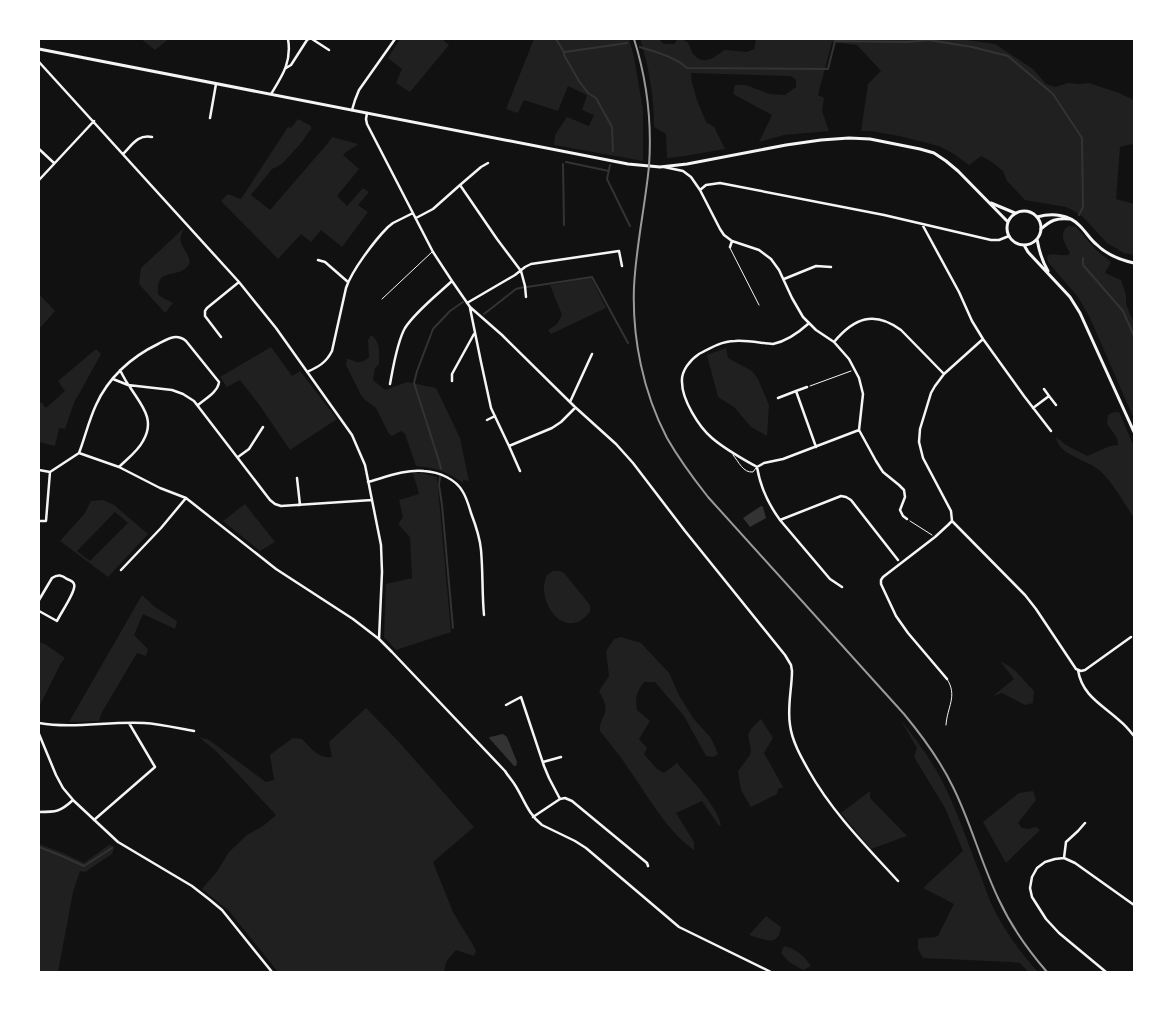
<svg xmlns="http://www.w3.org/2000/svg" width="1173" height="1011" viewBox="0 0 1173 1011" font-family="Helvetica,sans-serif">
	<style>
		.green { fill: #202020; fill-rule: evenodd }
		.water { fill: #333 }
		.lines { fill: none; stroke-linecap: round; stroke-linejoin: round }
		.stream { stroke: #333; stroke-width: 2 }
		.path { stroke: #f5f5f5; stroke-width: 1 }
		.service { stroke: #f5f5f5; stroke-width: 1 }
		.minor { stroke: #f5f5f5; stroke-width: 2.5 }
		.tertiary { stroke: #f5f5f5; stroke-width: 3 }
		.secondary { stroke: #f5f5f5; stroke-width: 3 }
		.rail { stroke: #9a9a9a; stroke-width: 2 }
	</style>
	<rect width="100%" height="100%" fill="#111"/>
	<path class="green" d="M141,39H169L155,50Z
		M400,39H442L449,45L410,92L396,83L402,69L388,58Z
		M534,39H629L634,57L643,110V161L554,145L555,135L567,117L589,126L594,115L582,110L587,95L568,86L558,111L524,100L518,113L506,109Z
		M640,39H659L664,44H674L678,39C692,40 688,48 694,55C703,66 716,57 724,50L747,52L754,49L756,41L753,39H959L995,44L1033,69L1046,84L1055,87L1068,83L1079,84L1089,83L1119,93L1134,100V146L1132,144L1120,147L1116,199L1134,204V255L1124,253L1107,243L1083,217L1076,212L1066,207L1025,200L1007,181L1003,171L992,162L981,156L969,165L954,154L939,146L899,136L871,131H861L868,84L881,71L857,45L832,42L818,95L824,98L822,111L829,131L784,135L759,142L772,115L733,94L735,85H746L769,94L785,95L796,87V80L791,76L691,73L692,83L697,100L706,122L714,127L725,149L684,156L667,158L666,134L654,127C654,97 649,67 640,39Z
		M298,119L311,126V129L301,143L282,164L272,169L251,195L270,210L328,143L332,137L358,144C353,149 347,150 343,155L359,169L337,196L347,206L363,188L369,192L358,205L368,212L342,247L321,230L311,242L301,234L278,259L221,201L228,194L241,199L288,127L291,128Z
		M1068,226L1076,227L1095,249L1111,262L1105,273L1121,280L1126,295V304L1134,324V419L1090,318L1078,297L1048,262L1047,257L1048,255C1054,253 1061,256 1068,255L1070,253C1065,244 1058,234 1068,226Z
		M185,227C183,231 179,237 181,242C182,249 195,260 187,267C175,279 156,267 158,294L161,297L173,303L165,313L139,284L141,268Z
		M591,278L606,308L551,334L548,330L557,324L562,315L550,285Z
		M39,294L55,311L39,329Z
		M371,335C381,342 379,353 379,364L375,368L373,380L385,390L407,382L436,388L460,438L469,481L463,480V483C446,471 437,468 416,466L405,434L401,431L392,436L389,434L376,408L365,400L361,395L346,365L347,359H349C357,363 362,364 369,357L368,340Z
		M271,347L292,376L300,371L337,419L290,450L258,403L240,380L227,387L220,377Z
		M726,348L728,358L752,371L758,379L769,405L767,436L751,427L734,407L718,397L707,355Z
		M96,349L101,354L78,396L75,400L65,429L59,428L55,446L39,442V404L41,402L46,408L65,391L58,381Z
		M1117,412H1119L1134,447V518C1124,503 1112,481 1099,470C1088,461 1066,456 1059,445C1057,442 1057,440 1056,437L1066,445L1087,456L1110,446L1118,445L1117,438L1107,424L1108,415L1111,413Z
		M413,473H420L437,477L451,632L396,650L384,637L386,584L412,578L410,537L398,524L403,517L399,500L419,494Z
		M103,500L114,505L148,534L108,577L60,541L85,513L91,501ZM115,512L128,523L90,561L77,551Z
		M245,504L275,542L260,551L223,521Z
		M553,571H560L564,573L590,605V612C586,616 582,621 577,622C558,629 543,604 544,586C544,583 546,578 547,575Z
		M142,595L155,607L177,621L175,629L143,614L134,635L148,649L146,656L137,653L101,714L99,721L69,722Z
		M621,637L641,643L669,673L680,697L693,718L711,738L718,754L713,757L706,756L684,716L655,682H644C636,693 635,697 637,710L650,721L639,739L647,748L644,754L657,769L664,773L677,763C691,780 716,804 721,825L719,826L702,801L676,813L694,842V850C668,833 646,793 628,768C620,755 609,743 600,731C599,724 602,721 604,715C608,706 603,699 599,691L609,676L606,651L614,639Z
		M39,642L45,644L65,658L61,663L39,707Z
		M1000,661C1016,668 1022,679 1034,691L1033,703L1025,705L1002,693L993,696L1014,679Z
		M366,708L399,742L474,827L433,862L453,912L473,945L476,951L474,956L456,950L446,962L444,972H278L229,911L202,889L218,870L229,852L247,835L263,826L276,815L218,753L199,737L209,740L266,782L274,780L270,755L279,748L293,738L302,739C311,748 318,759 332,757L329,742Z
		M761,719L773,738L764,753L783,787L778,789L777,794L751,807L741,790L738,771L750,755L751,750L748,735L751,729Z
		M900,719C917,741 934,763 946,789C959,816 969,846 980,874C984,884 987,894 991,903C1003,929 1019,951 1038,972H1028L1020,963L1010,962L923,958L918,949V939C926,936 931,939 938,936L954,904L923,888L963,851L945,808L914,757L917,748Z
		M870,791V798L907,836L871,849L841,813Z
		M1033,791L1036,800L1018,823L1022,828L1029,829L1036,827L1040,830L1006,863L983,822L1019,793Z
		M39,844L63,853L84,863L109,845L113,846L114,848L112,854L85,872L80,871L73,892L58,972H39Z
		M766,916L781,927C779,948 763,939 749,935Z
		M784,946C797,949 804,956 811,966L803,970L789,962L781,953Z"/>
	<path class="water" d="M761,506L763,507L766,518L750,527L743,518Z
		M503,734L507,737L517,762L516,766H514L489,738L490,737Z"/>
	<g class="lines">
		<path class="stream" d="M556,39L564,52V55L579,81L588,93L596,98L612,127L613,151
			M640,47C656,52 675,57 687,68L828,69L835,41L908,42L929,40L972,47L1008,56L1053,94L1082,138L1083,207L1079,215
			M565,52L627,43
			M566,162L609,171
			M563,164L564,225
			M610,165L607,179L630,226
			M1083,258V265L1123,311L1134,336
			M527,287L592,277L628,343
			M484,314L516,289L524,287
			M441,469L439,461L414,383L417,371L433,329L450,311L463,302
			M440,477L439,485L442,505L453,628
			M39,847L62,856L84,866L112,848"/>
		<path class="path" d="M810,386L851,371
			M910,521L932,535"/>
		<path class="service" d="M730,248L759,305
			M382,299L432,252
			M733,455C739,462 743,473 753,472L756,468
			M946,725C947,707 958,696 947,679"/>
		<path class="minor" d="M312,39L329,50
			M39,62L239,282L276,328L352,435L365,465L381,545L382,572L379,639
			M286,68L291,65L307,40L309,39
			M271,94C282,76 292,62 288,39
			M352,110L355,100L359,90L395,39
			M367,113L366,119L367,124L433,252L452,281L470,307L502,335L575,407L616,444L633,463L685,531L785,655L791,665L792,671C792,688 787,707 790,725C792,741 801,757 809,771C832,812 866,846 898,881
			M210,118L216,84
			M39,149L54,163
			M123,154C132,145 138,134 152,137
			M664,167L683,171L691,177L700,190L720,229L724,235L732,241L759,250L771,259L779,270L792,298L803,317L816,330L834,342L849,359L859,378L863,394L859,430L876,461L883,472L899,485L904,490L905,497L900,510L903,516L907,519
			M39,180L94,121
			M460,185L481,167L488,163
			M700,190L706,185L720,183L884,215L991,240H999L1009,236
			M416,218L433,209L460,185L497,239L521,271L525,286L526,297
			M922,224L959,292L972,321L983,339L1024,396L1051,431
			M730,247L732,241
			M318,260L325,262L348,282
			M784,279L816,266L831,267
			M467,303L515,275L525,267L531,264L619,251L622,266
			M470,308L481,362L491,408L509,446L552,428L561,422L575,408
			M221,337L205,316V311L207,308L239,282
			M834,342C854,318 874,310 901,330L944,374
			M307,372C318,367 326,363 332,351L346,288C352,270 375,240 388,227L393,223L413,213
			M113,379L128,385L172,390L183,394L194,401L270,500L275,504L281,506L372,500
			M452,381V374L474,334
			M390,384C393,368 397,342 405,328C415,312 438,294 452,281
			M807,387L796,391L816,447
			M1049,396L1056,405
			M778,398L796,391
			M570,402L592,354
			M1033,408L1049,396L1044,389
			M487,420L495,416
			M509,446L520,471
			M79,453C85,437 89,420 96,405C108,378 131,357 158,344C168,339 176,333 186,341L219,382C218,392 205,399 198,405
			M238,457L249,449L263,427
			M119,467C127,459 138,451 143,441C156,419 141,405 130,387C126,382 123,376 120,370
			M757,467C741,458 726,450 712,438C699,427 682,400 682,382C681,371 690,360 699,354C710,348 722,341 735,341C746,340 761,343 773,344C787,341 797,334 808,324
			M757,467C760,485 769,505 780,520L841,496L846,497L851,500L898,560
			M757,467L764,463L783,459L859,430
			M39,470L50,472L79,453L119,467L160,488L186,498L276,569L353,619L379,639L392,652L505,771C508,776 512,780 515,785C524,799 528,814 542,825L575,841L586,848L679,927L771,972
			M297,478L300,505
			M368,482C386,477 406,469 424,471C439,472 456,479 463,492C467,499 469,506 471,513C476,526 480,538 481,550C483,572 482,594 484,615
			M780,520L830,579L842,587
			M39,521H46L50,472
			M952,521L1025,595L1036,609L1076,669L1081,671L1085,670L1131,637
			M121,570L161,528L186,498
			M39,600L52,578C58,574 62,575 67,579C70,580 73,581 74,584C77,590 60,614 57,621L39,611
			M1078,670C1082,696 1103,705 1120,721C1125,725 1130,731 1134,736
			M947,679L908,633L896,616L881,584V580L883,577L935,537L948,525L952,521L951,511L923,458L919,442L920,429L931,393L935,386L944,374L983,339
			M506,705L521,697L544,766L549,778L560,799L533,817
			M39,723C73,729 109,721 144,723C160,724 177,728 194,731
			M39,734L56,775L63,788L74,801L118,842L192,886L210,900L222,910L272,972
			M543,762L561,757
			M560,799L565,798L572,801L647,863L648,866
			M39,812C56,812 60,812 73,800
			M94,820L155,767L129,723
			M1064,858L1066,842L1078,831L1085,823
			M1106,972L1059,933L1046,919L1032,897L1030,888L1032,877L1037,868L1045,862L1055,859L1064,858L1075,863L1134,905"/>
		<path class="tertiary" d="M1037,217C1052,213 1069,214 1080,226C1086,232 1090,239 1096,244C1107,255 1120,260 1134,263
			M1041,229C1051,220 1056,218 1070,219"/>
		<path class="secondary" d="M39,49L628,164L660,167L687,164L786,145L821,140L849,138L870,139L920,149L934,153L946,161L958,171L1008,222
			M991,203L1015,213
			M1007 228a17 17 0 1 1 34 0a17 17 0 1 1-34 0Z
			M1037,239C1039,251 1042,261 1048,271
			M1024,245L1028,252L1070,297L1080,313L1134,432"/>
		<path class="rail" d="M634,39C647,80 652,123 649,166C645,207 636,246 634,287C632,338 643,392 667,438C679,459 693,478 708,497L904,714C923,737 940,760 953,787C971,823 981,863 999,900C1011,926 1028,950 1047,972"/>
	</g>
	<rect width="1173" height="1011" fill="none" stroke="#ffffff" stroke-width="80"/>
</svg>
